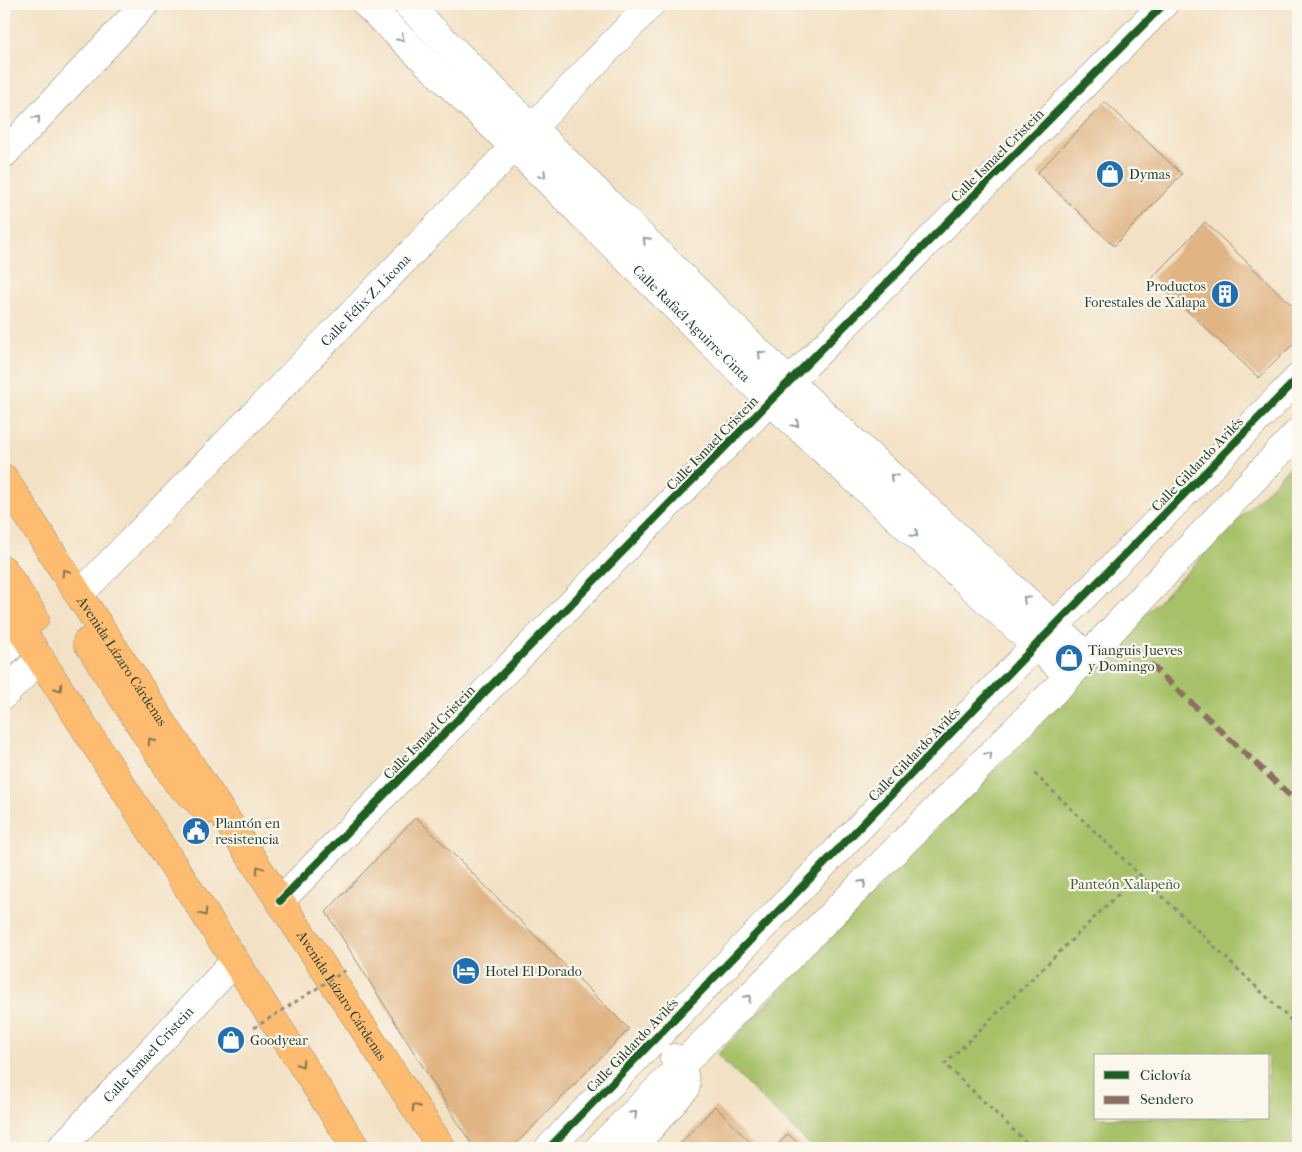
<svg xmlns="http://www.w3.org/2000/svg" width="1302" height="1152" viewBox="0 0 1302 1152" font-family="'IM FELL French Canon',serif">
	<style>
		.green { fill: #a6c168; stroke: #627f4e; fill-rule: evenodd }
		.building { fill: #e0b483 }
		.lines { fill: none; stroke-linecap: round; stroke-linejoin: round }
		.minor-casing { stroke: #898f7c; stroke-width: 29 }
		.highway-casing { stroke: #898f7c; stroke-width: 29 }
		.path { stroke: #898f7c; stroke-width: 3; stroke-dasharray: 4 4; stroke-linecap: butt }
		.minor { stroke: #fff; stroke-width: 28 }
		.highway { stroke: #fdbc6f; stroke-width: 28 }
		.path-bridge { stroke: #898f7c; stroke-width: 3; stroke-dasharray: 4 4; stroke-linecap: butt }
		.quiet { stroke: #8d6e63; stroke-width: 6; stroke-dasharray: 12 6; stroke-linecap: butt }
		.cycleway-casing { stroke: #fbf7ec; stroke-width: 11 }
		.cycleway { stroke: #1b5e20; stroke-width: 8 }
		.oneway { stroke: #8f9e9a }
		.oneway2 { stroke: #83764f }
		.labels { text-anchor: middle; stroke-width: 4.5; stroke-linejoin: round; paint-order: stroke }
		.street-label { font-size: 14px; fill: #1f3d34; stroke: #fbf7ec }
		.poi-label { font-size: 14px; fill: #1f3d34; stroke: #fbf7ec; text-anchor: start }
		.park-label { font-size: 14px; fill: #415e41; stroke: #fbf7ec }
	</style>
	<rect width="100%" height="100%" fill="#fbf7ec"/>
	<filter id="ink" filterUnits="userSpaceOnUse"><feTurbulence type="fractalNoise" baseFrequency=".02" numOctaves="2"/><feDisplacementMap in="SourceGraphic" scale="10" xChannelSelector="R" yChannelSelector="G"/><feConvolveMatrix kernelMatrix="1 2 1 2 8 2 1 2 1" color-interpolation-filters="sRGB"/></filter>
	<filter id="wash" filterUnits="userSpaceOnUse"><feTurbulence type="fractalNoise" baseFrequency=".0096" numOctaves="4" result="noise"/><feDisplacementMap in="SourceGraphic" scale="20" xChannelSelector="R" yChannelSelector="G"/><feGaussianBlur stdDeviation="1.12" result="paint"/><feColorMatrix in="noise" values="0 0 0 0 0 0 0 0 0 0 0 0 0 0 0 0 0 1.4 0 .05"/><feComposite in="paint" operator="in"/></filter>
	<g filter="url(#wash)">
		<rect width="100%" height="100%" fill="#f3e1c5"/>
		<path class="green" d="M1298,458V1148H813L717,1055ZM1096,1056H1268V1118H1096Z"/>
		<g id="blocks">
			<path class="building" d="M1105,102L1182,174L1114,246L1037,173Z
				M1205,222L1298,311V339L1259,378L1152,278Z
				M416,817L629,1029L512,1148H474L326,912Z
				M715,1106L756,1148H676Z
				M788,1134L803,1148H775Z"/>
		</g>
	</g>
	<g filter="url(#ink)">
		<use href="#blocks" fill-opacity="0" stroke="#898f7c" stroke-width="1"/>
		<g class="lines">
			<defs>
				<g id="minor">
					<path id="s1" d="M366,4L514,147L770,401L1069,676"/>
					<path d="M407,4L789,382L1087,656"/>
					<path d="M4,154L145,4"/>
					<path id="s2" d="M79,595L514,147L651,4"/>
					<path d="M4,652L23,632"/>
					<path d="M4,695L40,658"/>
					<path d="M280,901L770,401L1164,4"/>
					<path id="s3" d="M61,1148L235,961"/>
					<path d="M549,1148L1036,645L1298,378"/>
					<path d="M599,1148L1069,676L1298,432"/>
					<path d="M632,1148L685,1089L686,1086L682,1065L674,1058"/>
				</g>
				<g id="highway">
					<path id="s4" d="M4,478L79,595L442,1148"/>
					<path d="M4,570L35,618"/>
					<path d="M4,603L356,1148"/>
					<path d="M87,642L177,782L207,810"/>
				</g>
			</defs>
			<use href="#minor" class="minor-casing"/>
			<use href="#highway" class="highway-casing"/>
			<path class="path" d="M1035,774L1298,1027
				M1032,1148L945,1064L1139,874"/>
			<use href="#minor" class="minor"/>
			<use href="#highway" class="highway"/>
			<path class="path-bridge" d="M254,1028L346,970"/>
			<path class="quiet" d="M1150,664L1298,803"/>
			<defs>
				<path id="cycleway" d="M280,901L770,401L1164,4
					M549,1148L1036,645L1298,378"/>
			</defs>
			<use href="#cycleway" class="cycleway-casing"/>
			<use href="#cycleway" class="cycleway"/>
		</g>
		<defs><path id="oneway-chevron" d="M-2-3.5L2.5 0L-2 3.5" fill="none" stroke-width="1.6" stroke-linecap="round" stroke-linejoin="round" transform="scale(1.25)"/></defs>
		<g class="oneway">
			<use href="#oneway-chevron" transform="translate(401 38) rotate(44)"/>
			<use href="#oneway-chevron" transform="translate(37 119) rotate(-47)"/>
			<use href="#oneway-chevron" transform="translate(543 175) rotate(45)"/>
			<use href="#oneway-chevron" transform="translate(646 240) rotate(-135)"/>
			<use href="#oneway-chevron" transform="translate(761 354) rotate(-135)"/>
			<use href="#oneway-chevron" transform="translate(796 424) rotate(43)"/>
			<use href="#oneway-chevron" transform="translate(893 477) rotate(-137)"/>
			<use href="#oneway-chevron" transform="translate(915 534) rotate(43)"/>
			<use href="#oneway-chevron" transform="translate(1026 599) rotate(-137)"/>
			<use href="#oneway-chevron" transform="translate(989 755) rotate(-45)"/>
			<use href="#oneway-chevron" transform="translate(863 883) rotate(-45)"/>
			<use href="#oneway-chevron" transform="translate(748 998) rotate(-45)"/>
			<use href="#oneway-chevron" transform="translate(634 1114) rotate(-45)"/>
		</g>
		<g class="oneway2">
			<use href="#oneway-chevron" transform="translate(65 572) rotate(-123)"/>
			<use href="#oneway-chevron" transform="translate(59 688) rotate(57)"/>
			<use href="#oneway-chevron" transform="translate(151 741) rotate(-123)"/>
			<use href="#oneway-chevron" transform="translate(259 869) rotate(-124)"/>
			<use href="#oneway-chevron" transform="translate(204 913) rotate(57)"/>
			<use href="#oneway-chevron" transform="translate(301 1064) rotate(57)"/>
			<use href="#oneway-chevron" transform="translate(415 1107) rotate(-123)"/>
		</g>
	</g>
	<defs>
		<symbol id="shop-disc" viewBox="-11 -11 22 22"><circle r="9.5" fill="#1f6fb2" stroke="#fbf7ec"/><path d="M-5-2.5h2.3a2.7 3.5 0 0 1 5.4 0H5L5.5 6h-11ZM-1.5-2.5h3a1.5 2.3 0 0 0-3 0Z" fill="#fff"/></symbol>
		<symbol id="building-disc" viewBox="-11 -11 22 22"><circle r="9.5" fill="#1f6fb2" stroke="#fbf7ec"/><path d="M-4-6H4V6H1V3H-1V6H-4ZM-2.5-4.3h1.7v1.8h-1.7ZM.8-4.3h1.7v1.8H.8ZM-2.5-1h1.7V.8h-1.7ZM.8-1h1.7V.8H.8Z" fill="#fff"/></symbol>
		<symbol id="civic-disc" viewBox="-11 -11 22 22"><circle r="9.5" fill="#1f6fb2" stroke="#fbf7ec"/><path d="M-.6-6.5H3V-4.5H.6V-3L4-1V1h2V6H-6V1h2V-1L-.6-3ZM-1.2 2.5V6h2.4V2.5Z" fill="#fff"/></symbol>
		<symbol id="hotel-disc" viewBox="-11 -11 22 22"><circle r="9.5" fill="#1f6fb2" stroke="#fbf7ec"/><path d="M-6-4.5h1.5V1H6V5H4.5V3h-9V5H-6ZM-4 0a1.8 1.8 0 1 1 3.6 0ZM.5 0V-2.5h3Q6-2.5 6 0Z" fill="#fff"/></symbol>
	</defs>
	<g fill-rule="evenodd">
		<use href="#shop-disc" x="1094" y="158" width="32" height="32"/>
		<use href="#building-disc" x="1209" y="278" width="32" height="32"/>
		<use href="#shop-disc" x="1053" y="642" width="32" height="32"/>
		<use href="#civic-disc" x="180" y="815" width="32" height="32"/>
		<use href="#hotel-disc" x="450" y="955" width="32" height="32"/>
		<use href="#shop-disc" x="215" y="1024" width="32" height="32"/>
	</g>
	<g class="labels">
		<g class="street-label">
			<text transform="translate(997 155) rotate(-45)" y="5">Calle Ismael Cristein</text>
			<text dy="5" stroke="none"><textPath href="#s2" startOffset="411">Calle Félix Z. Licona</textPath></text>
			<text dy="5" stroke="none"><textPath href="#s1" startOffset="456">Calle Rafaél Aguirre Cinta</textPath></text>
			<text transform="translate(712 443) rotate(-46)" y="5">Calle Ismael Cristein</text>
			<text transform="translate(1197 464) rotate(-46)" y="5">Calle Gildardo Avilés</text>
			<text dy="5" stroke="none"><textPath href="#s4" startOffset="218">Avenida Lázaro Cárdenas</textPath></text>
			<text transform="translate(429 732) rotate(-46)" y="5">Calle Ismael Cristein</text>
			<text transform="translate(914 754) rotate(-46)" y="5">Calle Gildardo Avilés</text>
			<text dy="5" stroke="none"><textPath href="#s4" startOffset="618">Avenida Lázaro Cárdenas</textPath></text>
			<text transform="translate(632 1045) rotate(-46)" y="5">Calle Gildardo Avilés</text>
			<text dy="5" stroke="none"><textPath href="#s3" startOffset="128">Calle Ismael Cristein</textPath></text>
		</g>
		<g class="poi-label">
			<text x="1129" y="179">Dymas</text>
			<text x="1206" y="291" text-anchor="end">Productos<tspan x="1206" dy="16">Forestales de Xalapa</tspan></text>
			<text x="1088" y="655">Tianguis Jueves<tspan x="1088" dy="16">y Domingo</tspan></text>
			<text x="215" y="828">Plantón en<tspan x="215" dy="16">resistencia</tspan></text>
			<text x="485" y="976">Hotel El Dorado</text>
			<text x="250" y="1045">Goodyear</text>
		</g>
		<g class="park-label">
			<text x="1125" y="889">Panteón Xalapeño</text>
		</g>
	</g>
	<rect width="1302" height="1152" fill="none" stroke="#fbf7ec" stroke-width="20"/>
	<rect x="1094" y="1054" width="175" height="65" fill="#fbf7ec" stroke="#a3ada2"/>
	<rect x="1104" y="1071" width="25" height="8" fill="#1b5e20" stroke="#a3ada2"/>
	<text x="1140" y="1080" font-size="15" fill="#1f3d34">Ciclovía</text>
	<rect x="1104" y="1096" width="25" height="8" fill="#8d6e63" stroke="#a3ada2"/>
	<text x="1140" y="1104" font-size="15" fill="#1f3d34">Sendero</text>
</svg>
